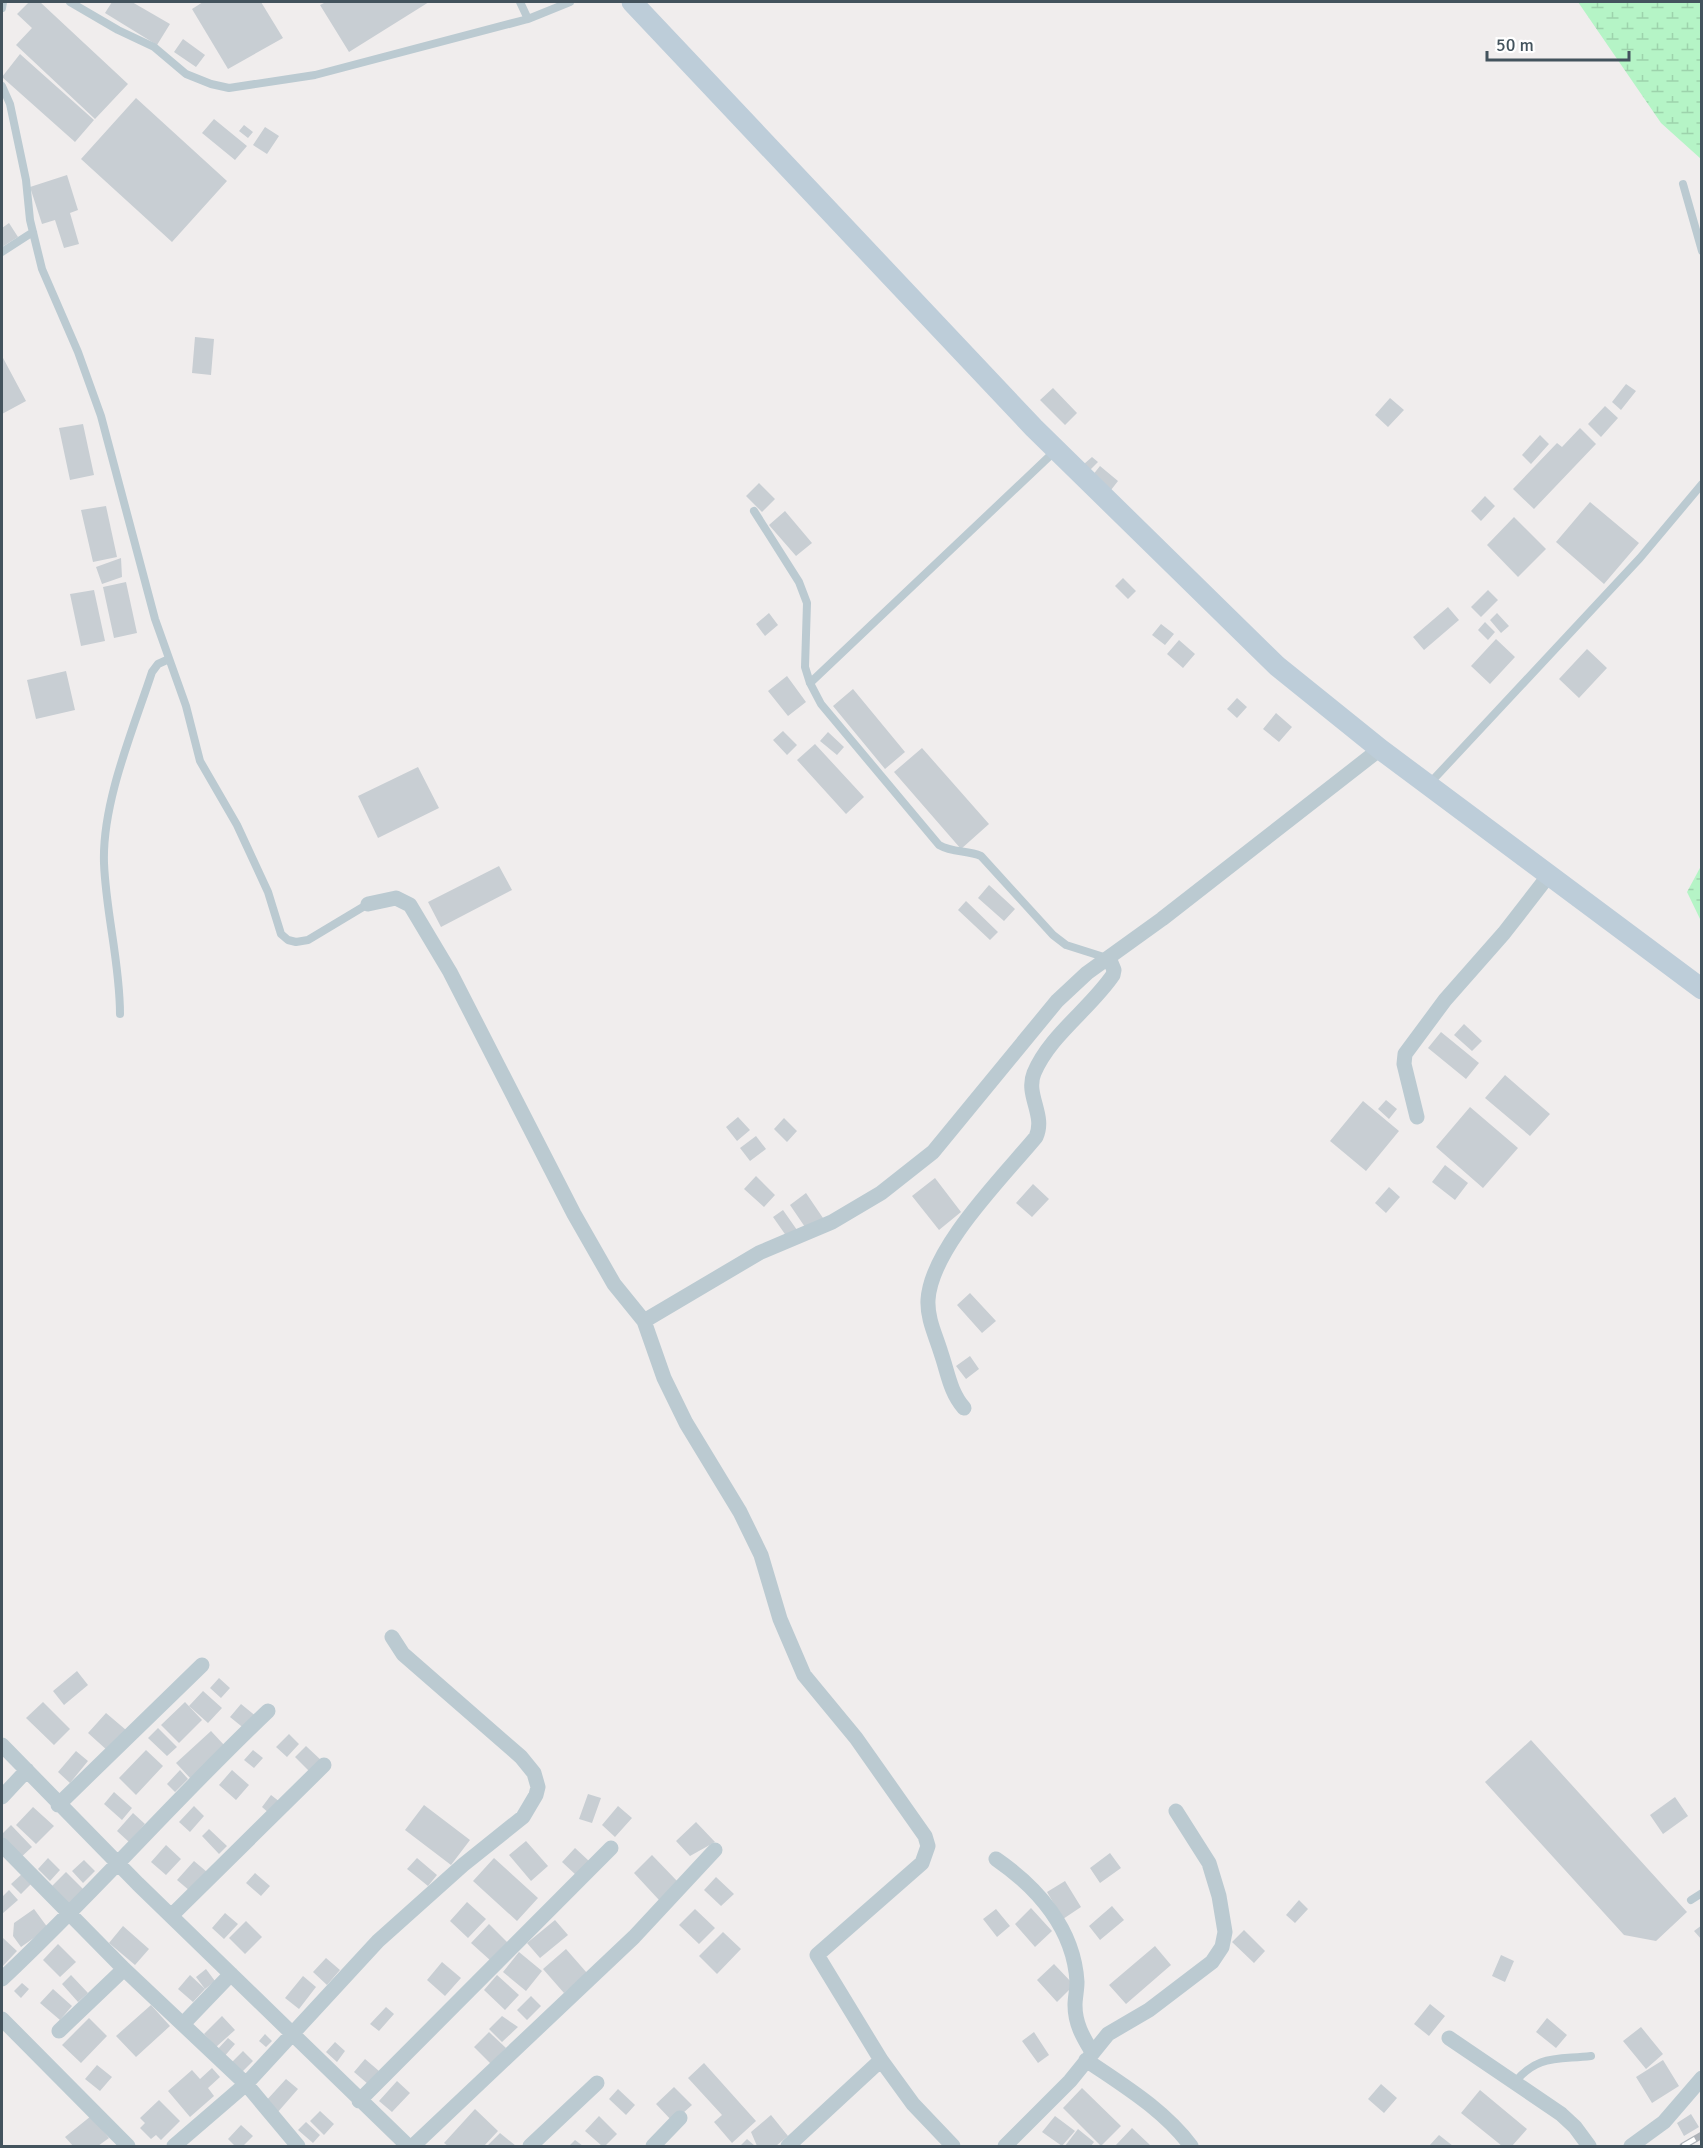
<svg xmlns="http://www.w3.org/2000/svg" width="1703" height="2148" viewBox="0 0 1703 2148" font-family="Signika,sans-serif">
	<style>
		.wetland { fill: url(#wetland-marsh) }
		.building { fill: #c8ced3 }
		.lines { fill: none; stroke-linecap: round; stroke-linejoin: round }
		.lane { stroke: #bbcad1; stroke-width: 8 }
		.street { stroke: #bbcad1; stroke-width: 15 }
		.secondary { stroke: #bdcdd9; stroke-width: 21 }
		.rail-casing { stroke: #aeb3b9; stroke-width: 7 }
		.rail { stroke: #fff; stroke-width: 4.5; stroke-dasharray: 14; stroke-linecap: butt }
	</style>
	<defs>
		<pattern id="wetland-marsh" width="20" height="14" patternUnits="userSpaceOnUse" patternTransform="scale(1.5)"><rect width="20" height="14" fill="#b5f4c6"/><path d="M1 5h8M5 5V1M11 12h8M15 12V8" fill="none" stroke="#9dd3ac"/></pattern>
	</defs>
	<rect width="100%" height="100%" fill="#f0eded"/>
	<path class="wetland" d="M1578,2H1701V159L1661,123Z
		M1701,866V921L1687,892Z"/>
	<path class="building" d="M29,2H40L128,84L95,119L16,45L32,28L17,14Z
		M112,2H132L170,24L157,45L105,13Z
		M203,2H261L283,38L228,69L192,9Z
		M326,2H429L349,52L320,5Z
		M183,39L205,55L196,67L174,52Z
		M20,54L94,120L75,142L2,77Z
		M136,98L227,181L172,242L81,159Z
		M214,119L247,146L235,160L202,133Z
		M244,125L253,132L248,138L239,131Z
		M265,127L279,136L267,154L253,145Z
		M67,175L78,210L70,213L79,244L64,248L55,220L42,224L30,187Z
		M9,223L18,237L2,247V228Z
		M195,337L214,339L211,375L192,373Z
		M2,356L26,401L2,414Z
		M1626,384L1636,391L1621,410L1612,402Z
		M1053,388L1077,413L1065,425L1040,400Z
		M1390,398L1404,410L1388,427L1375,415Z
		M1605,406L1618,418L1601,437L1588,424Z
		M83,424L94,475L70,480L59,428Z
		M1580,428L1596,444L1534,509L1513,489L1557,443L1562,447Z
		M1540,435L1549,444L1531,464L1522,455Z
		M1092,457L1098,462L1090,470L1084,464Z
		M1100,466L1118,481L1111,490L1092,476Z
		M759,483L775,499L762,512L746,496Z
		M1485,496L1495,506L1481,521L1471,511Z
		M1590,502L1639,543L1604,584L1556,542Z
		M106,506L117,557L93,562L81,510Z
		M785,511L812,543L796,556L769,525Z
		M1514,517L1546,549L1518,577L1487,545Z
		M121,558L122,577L102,584L96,567Z
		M1123,578L1136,591L1128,599L1115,586Z
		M126,582L137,633L114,638L103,587Z
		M94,590L105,641L81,646L70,594Z
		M1488,590L1498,600L1481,617L1471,607Z
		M1448,607L1459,620L1424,650L1413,637Z
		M769,613L778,625L765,636L756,624Z
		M1497,613L1509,626L1501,633L1490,620Z
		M1485,622L1495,632L1488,640L1478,630Z
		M1161,624L1174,634L1165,645L1152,635Z
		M1496,639L1515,657L1490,684L1471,666Z
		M1179,640L1195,654L1183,668L1167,654Z
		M1587,649L1607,668L1579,698L1559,679Z
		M66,671L75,710L36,719L27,680Z
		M787,676L806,702L788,716L768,691Z
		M853,689L905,752L885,769L833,706Z
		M1237,698L1247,707L1237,718L1227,709Z
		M1276,713L1292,727L1279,742L1263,729Z
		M783,731L797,745L787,755L773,740Z
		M828,732L844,747L837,755L820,741Z
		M815,744L864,797L846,814L797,760Z
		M922,748L989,824L961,849L894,772Z
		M418,767L439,808L378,838L358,796Z
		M499,866L512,890L441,927L428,902Z
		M989,885L1015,909L1004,921L978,898Z
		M966,901L998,932L990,940L958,910Z
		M1464,1024L1482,1041L1472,1051L1454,1035Z
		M1441,1032L1479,1063L1466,1079L1428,1048Z
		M1505,1075L1550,1114L1530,1136L1485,1098Z
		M1386,1100L1397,1109L1389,1119L1378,1109Z
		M1363,1101L1399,1131L1366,1171L1330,1141Z
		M1470,1107L1518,1148L1483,1188L1436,1147Z
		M738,1117L750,1130L737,1141L726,1127Z
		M784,1118L797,1131L787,1142L774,1129Z
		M756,1136L766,1149L750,1161L740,1148Z
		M1445,1165L1468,1183L1455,1200L1432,1182Z
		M756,1176L775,1195L764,1207L744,1189Z
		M935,1178L961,1212L939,1230L912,1196Z
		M1033,1184L1049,1199L1032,1217L1016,1203Z
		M1389,1187L1400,1197L1386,1213L1375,1203Z
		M806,1193L823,1218L807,1230L790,1205Z
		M783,1210L797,1230L787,1237L773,1217Z
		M970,1293L996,1321L982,1333L957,1305Z
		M970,1356L979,1369L966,1379L956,1366Z
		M77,1671L88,1685L64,1705L53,1691Z
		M219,1678L230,1688L221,1698L210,1688Z
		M203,1691L222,1708L208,1723L189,1706Z
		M43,1702L70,1729L54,1745L26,1718Z
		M185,1702L202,1720L179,1743L161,1725Z
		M241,1704L257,1717L246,1730L230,1717Z
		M106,1713L126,1730L108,1751L88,1733Z
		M158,1728L177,1747L167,1756L148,1738Z
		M211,1731L225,1746L191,1779L176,1763Z
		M289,1734L299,1744L287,1757L276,1747Z
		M1531,1740L1687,1912L1656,1941L1624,1935L1485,1782Z
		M306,1746L323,1762L312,1774L295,1757Z
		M146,1750L163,1766L136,1795L119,1778Z
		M253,1750L263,1758L254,1768L244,1760Z
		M76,1751L88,1761L70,1783L58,1772Z
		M180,1770L188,1779L175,1792L167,1784Z
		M232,1770L249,1785L236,1800L219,1785Z
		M114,1792L132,1808L122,1820L104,1804Z
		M588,1794L601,1798L592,1823L579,1819Z
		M271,1795L280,1802L270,1814L262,1807Z
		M1675,1797L1688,1816L1663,1834L1650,1815Z
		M424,1805L470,1840L451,1865L405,1830Z
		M194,1806L204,1816L190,1832L179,1822Z
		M618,1806L632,1818L615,1837L602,1825Z
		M33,1807L54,1826L36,1844L16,1825Z
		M133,1813L145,1824L129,1842L117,1831Z
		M696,1822L715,1842L690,1856L676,1841Z
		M11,1825L32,1847L18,1860L2,1842V1834Z
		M209,1829L227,1846L219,1854L202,1836Z
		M526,1841L548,1866L531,1881L509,1855Z
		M166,1845L181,1859L166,1875L151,1862Z
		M575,1848L589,1861L576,1875L562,1862Z
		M1110,1853L1121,1868L1100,1883L1090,1868Z
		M652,1855L678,1882L659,1900L634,1873Z
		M48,1858L60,1870L50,1881L38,1869Z
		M417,1858L437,1875L428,1886L407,1869Z
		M494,1858L538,1898L517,1921L473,1881Z
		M84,1860L95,1871L83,1883L72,1871Z
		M194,1861L207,1872L190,1891L177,1880Z
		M66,1872L86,1892L71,1907L51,1887Z
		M23,1873L32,1883L21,1894L11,1884Z
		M255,1873L270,1886L261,1896L246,1883Z
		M716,1877L734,1894L721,1906L704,1890Z
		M1065,1881L1081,1907L1063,1919L1047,1892Z
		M9,1890L18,1900L2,1914V1897Z
		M1299,1900L1308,1909L1295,1923L1286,1915Z
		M467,1902L486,1919L468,1938L450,1921Z
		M1112,1906L1124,1920L1100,1940L1089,1926Z
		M1031,1908L1052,1931L1035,1947L1015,1924Z
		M34,1909L48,1928L21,1947L13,1936L14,1923Z
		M695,1909L715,1928L699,1944L679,1925Z
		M996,1909L1010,1926L997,1937L983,1919Z
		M225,1913L238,1924L224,1939L212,1928Z
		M555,1920L568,1935L540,1958L527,1943Z
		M246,1921L262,1937L245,1954L229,1938Z
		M489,1924L508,1943L491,1961L471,1943Z
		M1702,1925V1940L1694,1931Z
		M123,1926L149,1949L135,1965L109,1943Z
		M1244,1930L1265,1951L1254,1963L1232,1942Z
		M723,1932L741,1949L717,1974L699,1956Z
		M3,1938L17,1951L2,1967V1940Z
		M58,1944L76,1962L60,1977L43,1960Z
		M1155,1946L1171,1965L1126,2004L1109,1985Z
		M566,1949L587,1973L564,1993L543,1969Z
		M519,1952L542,1971L526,1991L503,1972Z
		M1501,1955L1514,1961L1505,1982L1492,1976Z
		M326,1958L340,1970L327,1985L313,1972Z
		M442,1962L461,1978L445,1996L427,1980Z
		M1054,1964L1074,1985L1057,2002L1037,1980Z
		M206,1969L215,1981L205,1989L196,1977Z
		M71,1975L88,1993L78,2002L62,1984Z
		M190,1975L205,1989L193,2002L178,1989Z
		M497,1975L519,1995L505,2010L484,1990Z
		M303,1976L316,1987L299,2009L285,1998Z
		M22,1983L29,1989L21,1998L14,1991Z
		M53,1989L72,2006L60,2020L40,2003Z
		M531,1996L541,2006L527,2020L517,2010Z
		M1430,2004L1445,2016L1429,2036L1414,2024Z
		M151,2005L170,2026L136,2057L116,2036Z
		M386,2007L394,2014L379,2031L370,2024Z
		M222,2016L235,2030L216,2047L204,2034Z
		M502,2016L518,2027L502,2042L489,2029Z
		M89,2018L107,2036L81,2063L62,2045Z
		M1547,2018L1567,2035L1556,2048L1536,2032Z
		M1641,2027L1663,2054L1646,2069L1623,2041Z
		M489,2032L506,2048L491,2064L474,2047Z
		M1034,2032L1049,2055L1038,2063L1022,2041Z
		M265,2034L272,2041L266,2047L259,2041Z
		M228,2038L235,2044L223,2058L216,2051Z
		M335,2042L345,2051L337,2062L326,2052Z
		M243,2051L253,2061L239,2075L229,2065Z
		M365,2059L379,2071L368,2084L354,2072Z
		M1663,2060L1679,2086L1652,2103L1636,2077Z
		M704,2063L756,2121L732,2143L714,2122L722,2115L688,2078Z
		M97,2065L112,2077L100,2091L85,2079Z
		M212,2068L220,2077L208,2088L214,2096L190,2117L168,2091L192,2070L200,2079Z
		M286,2079L298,2089L277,2113L265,2102Z
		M397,2081L410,2093L392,2112L379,2101Z
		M1381,2084L1397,2098L1384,2113L1368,2099Z
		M674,2087L692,2105L673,2122L656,2104Z
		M1082,2088L1121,2126L1101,2146L1063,2108Z
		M618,2089L635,2105L626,2115L609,2099Z
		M1480,2090L1527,2129L1512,2146H1502L1461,2113Z
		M159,2100L180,2121L161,2140L156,2135L151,2139L140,2128L145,2123L140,2118Z
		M475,2109L498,2131L484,2146H448L444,2143Z
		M320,2111L334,2124L324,2135L310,2121Z
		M1691,2114L1699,2127L1684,2136L1677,2123Z
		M771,2115L788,2136L776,2146H757L751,2132Z
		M91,2116L109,2138L98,2146H73L65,2137Z
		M599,2116L617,2134L605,2146H602L585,2131Z
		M1055,2116L1075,2131L1062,2146L1042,2132Z
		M306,2122L320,2135L313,2143L298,2130Z
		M241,2125L253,2136L243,2146H235L228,2139Z
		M1132,2128L1150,2145L1149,2146H1115Z
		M1078,2129L1094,2142L1091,2146H1065Z
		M500,2133L516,2146H487Z
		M1439,2135L1453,2146H1429Z
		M747,2139L755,2146H740Z
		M575,2140L583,2146H569Z"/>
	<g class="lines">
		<path class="lane" d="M70,2L118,30L154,47L186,74L211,84L229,88L315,75L528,19L570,2
			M520,2L528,19
			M2,8L3,2
			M2,86L10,104L26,180L30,220L42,269L78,352L101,416L155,619L186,706L200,761L237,825L268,892L281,934L288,940L296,942L308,940L368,904
			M1683,184L1702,251
			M2,252L33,232
			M754,511L799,582L807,603L805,667L810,683L821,704L939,845C953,853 967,850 981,856L1053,935L1066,945L1107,958
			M810,683L1055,451
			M1430,783L1640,558L1702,484
			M120,1014C120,963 106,914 104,863C102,802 133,730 152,672L158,664L169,659
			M1691,1900L1702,1893
			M1514,2083C1538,2054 1557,2060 1591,2056"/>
		<path class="street" d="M368,904L396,898L410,905L450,972L574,1214L614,1284L644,1321L664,1378L686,1423L740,1512L761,1555L780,1619L804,1675L856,1738L925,1836L928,1846L922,1863L817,1955L881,2060L913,2104L953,2146
			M1417,1117L1404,1064L1405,1054L1445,1000L1504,933L1549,875
			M644,1321L759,1253L832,1222L881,1193L933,1152L1057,1001L1087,973L1162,919L1380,749
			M964,1408C950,1392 948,1373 941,1353C936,1336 927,1319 928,1300C931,1248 1003,1177 1036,1137C1046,1115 1025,1095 1034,1073C1050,1035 1090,1009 1113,975L1114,970L1109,958
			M2,1745L138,1884L408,2146
			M2,1797L27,1770
			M58,1805L202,1665
			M2,1845L124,1969L246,2084L298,2146
			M996,1859C1038,1888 1074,1929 1077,1982C1077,1990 1075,1998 1075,2005C1075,2024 1083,2037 1092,2052
			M171,1916L324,1765
			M2,1979C94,1893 176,1798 268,1711
			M2,2019L128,2146
			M183,2024L231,1974
			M59,2031L124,1969
			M1449,2038L1561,2114L1575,2127L1589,2146
			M1086,2060C1124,2086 1163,2109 1191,2146
			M359,2101L611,1848
			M174,2146L246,2084L378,1941L463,1865L523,1817L536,1795L538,1787L534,1773L521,1757L403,1654L392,1637
			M413,2146L634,1937L715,1850
			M530,2146L597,2083
			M653,2146L680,2118
			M788,2146L881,2060
			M1005,2146L1070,2081L1108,2034L1149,2010L1212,1962L1222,1947L1225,1932L1219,1896L1209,1863L1176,1811
			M1631,2146L1664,2122L1702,2078"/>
		<path class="secondary" d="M632,2L1034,428L1277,666L1380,749L1702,989"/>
		<defs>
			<path id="rail" d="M1683,2146L1702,2135"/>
		</defs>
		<use href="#rail" class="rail-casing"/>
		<use href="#rail" class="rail"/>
	</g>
	<rect width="1703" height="2148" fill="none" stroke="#43535d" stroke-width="6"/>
	<path d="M1487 51v9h142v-9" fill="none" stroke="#43535d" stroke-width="3"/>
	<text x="1496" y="51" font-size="18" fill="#43535d" stroke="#ffffff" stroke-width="4.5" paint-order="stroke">50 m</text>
</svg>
